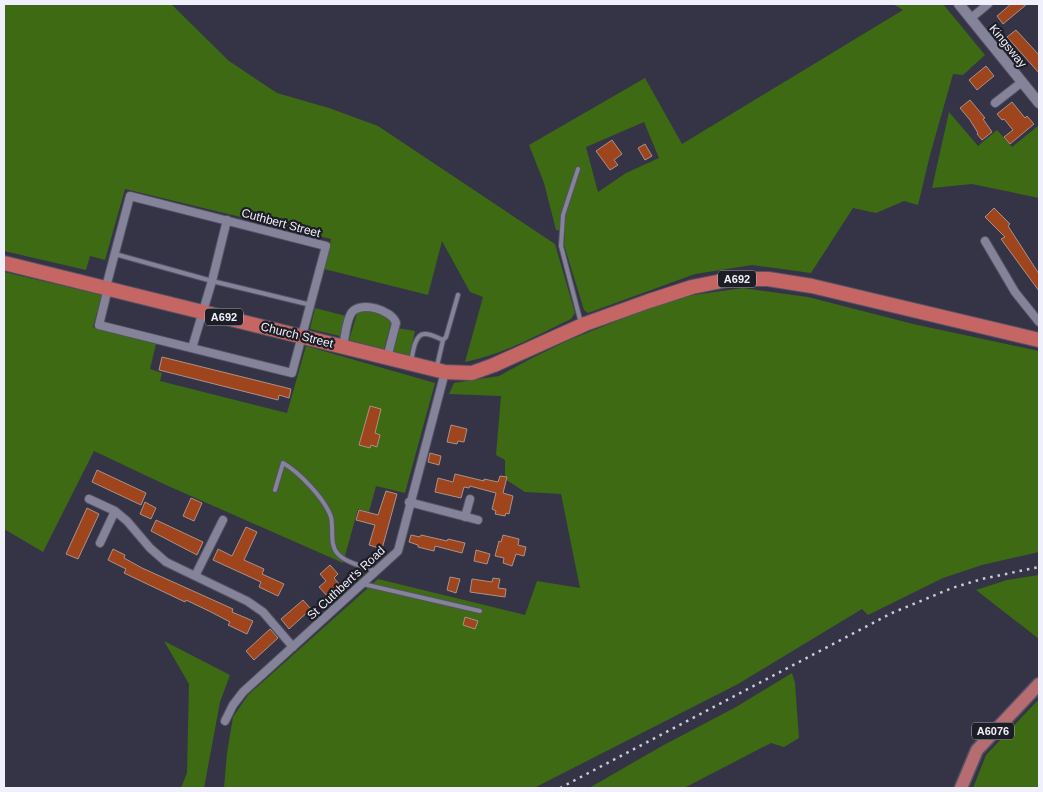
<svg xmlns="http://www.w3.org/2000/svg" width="1043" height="792" viewBox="0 0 1043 792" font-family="Arial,sans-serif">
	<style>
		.green { fill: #3d6a13; fill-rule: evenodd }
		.building { fill: #9e451e; stroke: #ab9188 }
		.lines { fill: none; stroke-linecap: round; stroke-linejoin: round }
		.service-casing { stroke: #545263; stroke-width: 6 }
		.minor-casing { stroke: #545263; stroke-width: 10 }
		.tertiary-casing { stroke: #545263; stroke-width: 12 }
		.primary-casing { stroke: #545263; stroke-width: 15 }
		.trunk-casing { stroke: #545263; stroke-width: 16 }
		.service { stroke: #848399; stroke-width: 4 }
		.minor { stroke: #848399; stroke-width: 8 }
		.tertiary { stroke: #848399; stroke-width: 10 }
		.primary { stroke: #b56d71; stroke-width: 12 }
		.trunk { stroke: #c56664; stroke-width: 14 }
		.rail { stroke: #cbcad8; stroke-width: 2.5; stroke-dasharray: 2.5 5; stroke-linecap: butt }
		.labels { text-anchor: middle; stroke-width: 4.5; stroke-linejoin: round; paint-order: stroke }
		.shield { fill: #1d1d25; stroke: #b1b0bc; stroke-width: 1 }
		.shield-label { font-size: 11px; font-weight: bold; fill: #f0effc }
		.street-label { font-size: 12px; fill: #f0effc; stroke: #1d1d25 }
	</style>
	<rect width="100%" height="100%" fill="#353447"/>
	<path class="green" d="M4,4H171L229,61L277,93L329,108L378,126L555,244L575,313L571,319C537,335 502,355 465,362L483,297L470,292L442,241L428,295L324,269L331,239L125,189L105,260L90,256L86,270L4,251Z
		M893,4H943L985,55L963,75L953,74L930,155L918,205L904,201L876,213L853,208L811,273L752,265L695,274L588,313L584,310L564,245L565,231L556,230L544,183L529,145L645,78L682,144L903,10ZM644,122L659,158L626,173L598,192L586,147Z
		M949,112L978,146L997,130L1012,147L1039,125V198L972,184L932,188Z
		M4,272L102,295L93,327L156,344L150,369L162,373L160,381L287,413L306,346L435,383L405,493L376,486L369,512L358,509L343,563L166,485L94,451L43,552L4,529Z
		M743,288L808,297L913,324L1039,351V552L982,565L943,578L868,615L862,609L738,684L534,788H224L227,753L233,717L248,695L378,579L525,615L537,581L580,588L561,494L525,492L505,479V460L496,455L501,396L449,394L454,383L499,376L532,358L569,340L637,313L686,296Z
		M315,308L346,316L340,336L310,329Z
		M364,309C374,313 385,314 391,323L384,349L349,340L357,314Z
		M397,328L415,331L409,357L392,353Z
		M1039,575V639L976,590L1007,580Z
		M164,641L230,675L220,702L204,788H181L187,773L189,684Z
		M792,673L795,683L799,738L784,747L771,743L684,788H589L662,746L736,707Z
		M1039,699V788H973L986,755Z"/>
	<path class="building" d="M1011,4H1027L1003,24L997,16Z
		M1016,30L1039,55V73L1007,37Z
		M986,66L994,76L977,90L969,80Z
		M970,100L985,118L983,119L992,132L982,140L977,134L978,133L970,120L960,108Z
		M1012,102L1025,118L1027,116L1034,124L1010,144L1004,137L1013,130L1004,119L1002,120L997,114Z
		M612,140L622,154L614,160L618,165L610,170L596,151Z
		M645,144L652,156L645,160L638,148Z
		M994,208L1010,224L1008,226L1039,274V291L1001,239L1005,237L985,217Z
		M162,357L291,389L289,398L279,395L278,400L159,370Z
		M370,406L381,409L375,433L380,435L377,447L371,445L370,448L359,445Z
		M451,425L467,429L464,442L458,441L457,444L447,442Z
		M430,453L441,456L439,465L428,462Z
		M97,470L146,493L141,505L92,482Z
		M455,474L484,481V479L498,482L500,476L507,477L503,493L513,496L509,514L506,513L505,516L495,514L496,511L492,509L496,493L470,486L469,488L464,487L461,498L435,492L438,478L453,482Z
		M386,491L397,494L382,549L369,545L375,525L356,520L359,510L378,515Z
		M191,498L202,503L194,521L183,516Z
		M145,502L156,508L151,519L140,514Z
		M87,508L99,514L78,559L66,554Z
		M156,520L203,542L197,555L151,531Z
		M246,527L257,532L244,560L264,569L262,574L284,584L278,596L259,587L261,582L213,560L218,549L232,556Z
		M411,535L420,537L421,535L447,541L448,539L465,543L462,553L435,546L434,551L418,547V545L409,542Z
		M503,535L519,539L518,545L526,547L524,556L516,554L512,566L503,563L504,558L495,556L499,541L501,542Z
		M113,549L125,555L124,558L142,568L233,609L232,612L253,621L247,634L228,625L230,622L211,612L186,600L185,602L124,573L126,569L108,560Z
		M476,550L490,554L487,564L474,561Z
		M330,565L338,574L334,578L340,585L328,597L319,587L326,581L320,574Z
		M450,577L460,579L456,593L447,590Z
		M493,578L500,579L498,588L506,589L505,597L470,592L472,579L492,582Z
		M303,600L311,609L289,629L281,619Z
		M465,617L478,621L475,629L463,625Z
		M270,629L278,638L254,660L246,651Z"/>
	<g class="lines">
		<defs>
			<path id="service" d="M578,169L563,215L561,246L581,323
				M115,254L212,281L311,305
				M443,340L446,337L458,295
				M411,361C413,354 414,335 424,334C430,333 438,338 443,340L437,366
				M275,490L283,463C299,472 325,499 331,517C334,529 329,545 338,554C346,563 365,567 377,571
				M363,584L480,611"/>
			<path id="minor" d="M970,19L988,4
				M995,103L1022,82
				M985,241L1015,292L1039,322
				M106,287L130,196L326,246L292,373L99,325L108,288
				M343,347C345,337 346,320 352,312C362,301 392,310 396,323L387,358
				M192,348L212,281L227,220
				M89,499L115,511L127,521L150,548L166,562L247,601L263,612L293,647
				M409,502L478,520
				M465,517L470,499
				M100,543L115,511
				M195,576L223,520
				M225,721L233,705L243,692L398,551L445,372"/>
			<path id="tertiary" d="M959,4L1039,103"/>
			<path id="primary" d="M961,788L977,750L1039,684"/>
			<path id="trunk" d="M4,263L445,372L472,373L494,365L585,324L649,301L692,287L732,279H768L812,286L1039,340"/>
		</defs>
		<use href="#service" class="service-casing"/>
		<use href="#minor" class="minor-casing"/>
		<use href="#tertiary" class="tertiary-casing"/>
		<use href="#primary" class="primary-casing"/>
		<use href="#trunk" class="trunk-casing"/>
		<use href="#service" class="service"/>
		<use href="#minor" class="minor"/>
		<use href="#tertiary" class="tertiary"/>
		<use href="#primary" class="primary"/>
		<use href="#trunk" class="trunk"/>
		<path class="rail" d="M560,788L892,613L952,588L982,579L1039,567"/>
	</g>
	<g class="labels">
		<g class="shield">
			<rect x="718" y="270.5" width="38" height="17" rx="4"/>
			<rect x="205" y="308.5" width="38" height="17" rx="4"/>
			<rect x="972" y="722.5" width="42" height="17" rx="4"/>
		</g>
		<g class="shield-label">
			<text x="737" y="283">A692</text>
			<text x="224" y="321">A692</text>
			<text x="993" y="735">A6076</text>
		</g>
		<g class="street-label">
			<text transform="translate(1008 46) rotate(51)" y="4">Kingsway</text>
			<text transform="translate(281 223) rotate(15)" y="4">Cuthbert Street</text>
			<text transform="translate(297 335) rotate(14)" y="4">Church Street</text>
			<text transform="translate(346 583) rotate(-43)" y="4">St Cuthbert's Road</text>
		</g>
	</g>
	<rect width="1043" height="792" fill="none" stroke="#f0effc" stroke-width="10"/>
</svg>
